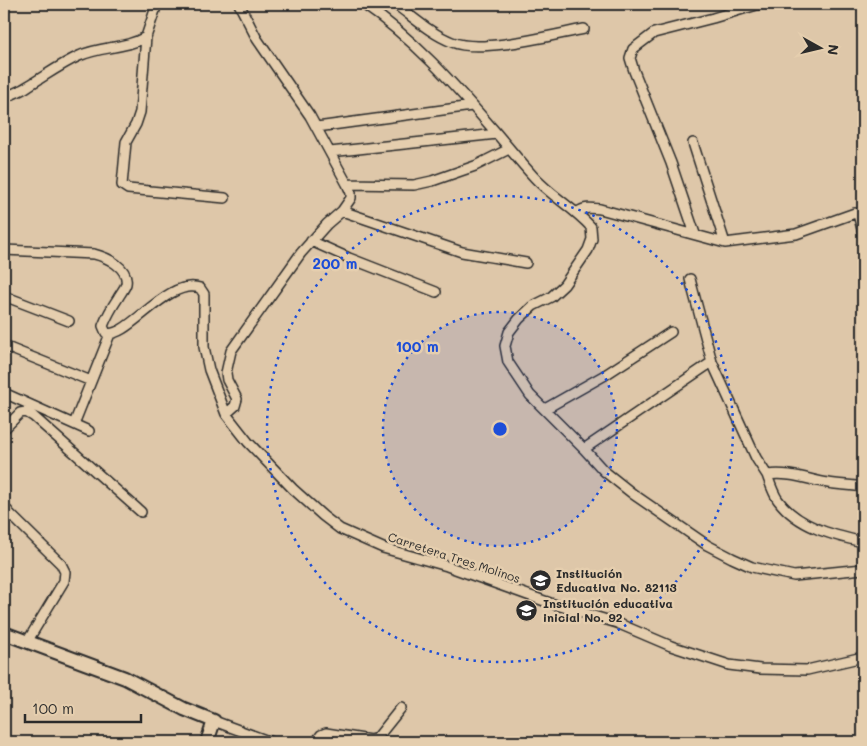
<svg xmlns="http://www.w3.org/2000/svg" width="867" height="746" viewBox="0 0 867 746" font-family="Mali,sans-serif">
	<style>
		.lines { fill: none; stroke-linecap: round; stroke-linejoin: round }
		.street-casing { stroke: #2b2b2b; stroke-width: 12 }
		.secondary-casing { stroke: #2b2b2b; stroke-width: 16 }
		.street { stroke: #e5ceae; stroke-width: 9 }
		.secondary { stroke: #e5ceae; stroke-width: 12 }
		.ring { fill: none; stroke: #1d4ed8; stroke-width: 2.5; stroke-dasharray: 2.5 5 }
		.labels { text-anchor: middle; stroke-width: 5; stroke-linejoin: round; paint-order: stroke }
		.street-label { font-size: 12px; fill: #2b2b2b; stroke: #e5ceae }
		.poi-label { font-size: 12px; font-weight: bold; fill: #2b2b2b; stroke: #e5ceae; text-anchor: start }
		.centre { fill: #1d4ed8; stroke: #e5ceae; stroke-width: 2.5 }
		.ring-label { font-size: 15px; text-anchor: middle; font-weight: bold; fill: #1d4ed8; stroke: #e5ceae; stroke-width: 5; stroke-linejoin: round; paint-order: stroke }
	</style>
	<rect width="100%" height="100%" fill="#dec7a9"/>
	<filter id="ink" filterUnits="userSpaceOnUse"><feTurbulence type="fractalNoise" baseFrequency=".02" numOctaves="2"/><feDisplacementMap in="SourceGraphic" scale="10" xChannelSelector="R" yChannelSelector="G"/><feConvolveMatrix kernelMatrix="1 2 1 2 8 2 1 2 1" color-interpolation-filters="sRGB"/></filter>
	<g filter="url(#ink)">
		<g class="lines">
			<defs>
				<path id="street" d="M363,4C412,37 453,83 492,128C506,144 519,161 534,177C551,196 574,208 591,227L592,239L588,250L564,285L551,297L533,306L519,319L509,332L505,346L508,362L530,395L584,449L604,471L633,494L707,545L732,558L752,567L794,576L863,569
					M395,4C413,17 431,34 452,42C481,54 552,35 584,29
					M146,37L140,112L136,124L126,142L122,185L128,189L225,198
					M4,98C12,94 21,91 28,86C45,76 61,64 79,56C101,46 125,49 146,37L157,4
					M317,127L472,106
					M330,152L497,134
					M347,184L414,185L432,181L475,166L509,149
					M342,211L462,252L526,263
					M578,212C585,207 591,208 600,209L725,243L693,143
					M695,234L671,163L634,71L630,58L633,49L654,33L713,18L760,4
					M311,241L349,258L436,292
					M725,243L796,234L855,213L858,214L863,233
					M4,250L94,254C106,257 129,267 126,284C125,288 120,294 118,298C112,307 107,316 103,326L106,333C127,340 167,277 200,288L204,294V347L209,370L226,414L235,406L237,399L227,380L226,373L231,351L301,253L327,224L342,211L351,198V193L347,184L310,116L257,39L239,4
					M690,279L712,362L756,458L767,475
					M4,296L69,321
					M4,346L91,381
					M4,393L89,431
					M545,409L605,375L671,332
					M226,414L248,442L293,489L323,516L340,529L383,548L447,566L550,603L617,623L671,646L729,665L760,669L807,670L863,657
					M74,424L110,334
					M4,429L20,413L26,412L33,416L141,512
					M584,449L712,362
					M863,487C852,485 840,485 828,483C806,479 789,472 767,475C770,483 773,493 778,500C798,527 832,535 863,542
					M4,508L61,564L65,572L64,581L27,642
					M4,521L8,511
					M214,721L271,742
					M316,742L321,735L326,733L370,740L377,738L401,708"/>
				<path id="secondary" d="M4,633L125,678L184,709L214,721L207,742"/>
			</defs>
			<use href="#street" class="street-casing"/>
			<use href="#secondary" class="secondary-casing"/>
			<use href="#street" class="street"/>
			<use href="#secondary" class="secondary"/>
		</g>
	</g>
	<circle cx="500" cy="429" r="117" fill="#1d4ed8" fill-opacity=".12"/>
	<g class="ring">
		<circle cx="500" cy="429" r="117"/>
		<circle cx="500" cy="429" r="233"/>
	</g>
	<defs>
		<symbol id="school-disc" viewBox="-11 -11 22 22"><circle r="9.5" fill="#2b2b2b" stroke="#e5ceae"/><path d="M0-5L7-2L0 1L-7-2ZM-4 1L0 2.5L4 1V4Q0 6-4 4Z" fill="#fff"/></symbol>
	</defs>
	<g fill-rule="evenodd">
		<use href="#school-disc" x="528" y="568" width="25" height="25"/>
		<use href="#school-disc" x="514" y="598" width="25" height="25"/>
	</g>
	<g class="labels">
		<g class="street-label">
			<text transform="translate(454 558) rotate(18)" y="4">Carretera Tres Molinos</text>
		</g>
		<g class="poi-label">
			<text x="556" y="578">Institución<tspan x="556" dy="14">Educativa No. 82113</tspan></text>
			<text x="543" y="608">Institución educativa<tspan x="543" dy="14">inicial No. 92</tspan></text>
		</g>
	</g>
	<circle cx="500" cy="429" r="8" class="centre"/>
	<g class="ring-label">
		<text x="335" y="269">200 m</text>
		<text x="417" y="352">100 m</text>
	</g>
	<rect width="867" height="746" fill="none" stroke="#e5ceae" stroke-width="20"/>
	<rect x="10" y="10" width="847" height="726" fill="none" stroke="#2b2b2b" stroke-width="2" filter="url(#ink)"/>
	<g transform="translate(820 48) rotate(98)" stroke="#e5ceae" stroke-width="4" paint-order="stroke">
	<path d="M0-4L9 19L0 12L-9 19Z" fill="#2b2b2b"/>
	<text y="-8" font-size="14" font-weight="bold" text-anchor="middle" fill="#2b2b2b">N</text>
	</g>
	<path d="M25 714v8h116v-8" fill="none" stroke="#2b2b2b" stroke-width="2.5"/>
	<text x="32" y="714" font-size="15" fill="#2b2b2b" stroke="#e5ceae" stroke-width="4" paint-order="stroke">100 m</text>
</svg>
